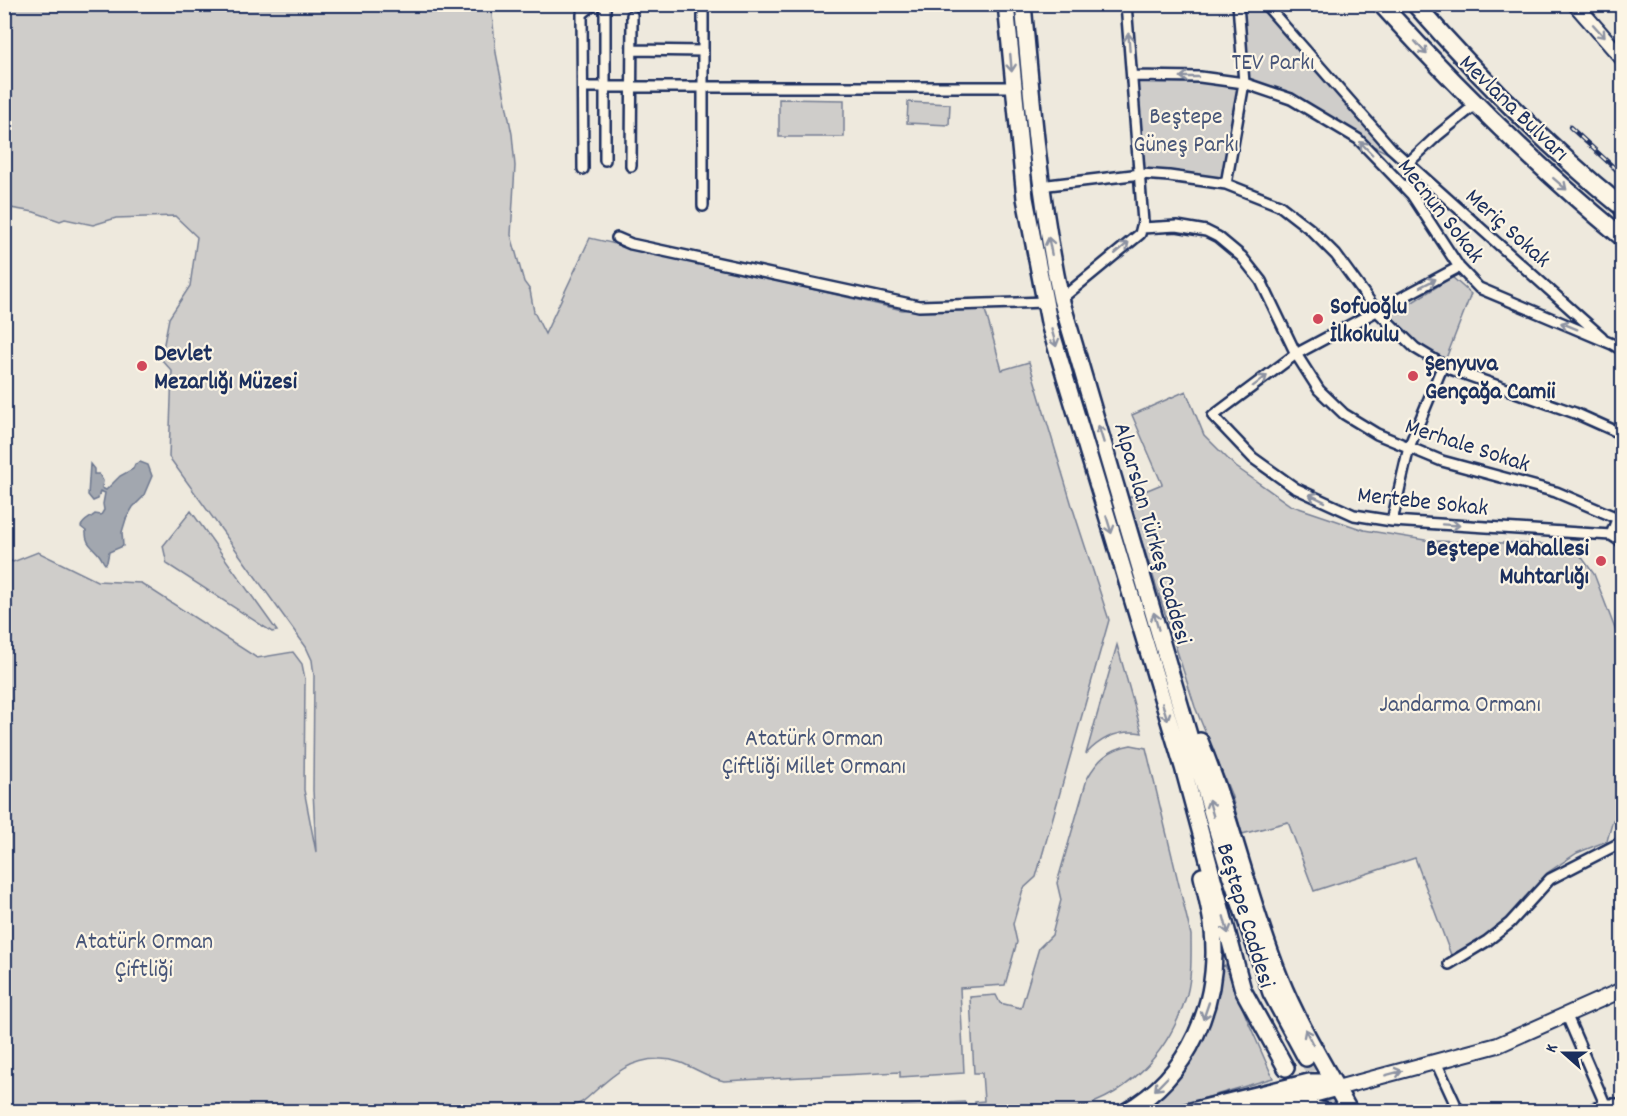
<svg xmlns="http://www.w3.org/2000/svg" width="1627" height="1116" viewBox="0 0 1627 1116" font-family="Dekko,sans-serif">
	<style>
		.built { fill: #dedbd4 }
		.green { fill: #cfcdca; stroke: #757e94; stroke-width: 1.5 }
		.water { fill: #a2a7af; stroke: #6c778f; stroke-width: 1.5 }
		.lines { fill: none; stroke-linecap: round; stroke-linejoin: round }
		.primary-tunnel { stroke: #c4c4c4; stroke-width: 15; stroke-dasharray: 15 8; stroke-linecap: butt }
		.street-casing { stroke: #1b2f5e; stroke-width: 14 }
		.secondary-casing { stroke: #1b2f5e; stroke-width: 18 }
		.primary-casing { stroke: #1b2f5e; stroke-width: 20 }
		.highway-casing { stroke: #1b2f5e; stroke-width: 21 }
		.street { stroke: #fcf5e5; stroke-width: 9 }
		.secondary { stroke: #fcf5e5; stroke-width: 14 }
		.primary { stroke: #fcf5e5; stroke-width: 15 }
		.highway { stroke: #fcf5e5; stroke-width: 16 }
		.rail-casing { stroke: #1b2f5e; stroke-width: 4.5 }
		.rail { stroke: #fcf5e5; stroke-width: 2; stroke-dasharray: 7; stroke-linecap: butt }
		.oneway { stroke: #8c92a2 }
		.poi-dot { fill: #d1495b; stroke: #fcf5e5; stroke-width: 2 }
		.labels { text-anchor: middle; stroke-width: 4.5; stroke-linejoin: round; paint-order: stroke }
		.park-label { font-size: 24px; fill: #485679; stroke: #fcf5e5 }
		.street-label { font-size: 24px; fill: #1b2f5e; stroke: #fcf5e5 }
		.poi-label { font-size: 24px; font-weight: bold; fill: #1b2f5e; stroke: #fcf5e5; text-anchor: start }
	</style>
	<rect width="100%" height="100%" fill="#eee9dd"/>
	<filter id="ink" filterUnits="userSpaceOnUse"><feTurbulence type="fractalNoise" baseFrequency=".0167" numOctaves="2"/><feDisplacementMap in="SourceGraphic" scale="12" xChannelSelector="R" yChannelSelector="G"/><feConvolveMatrix kernelMatrix="1 2 1 2 8 2 1 2 1" color-interpolation-filters="sRGB"/></filter>
	<g filter="url(#ink)">
		<path class="built" d="M1037,5H1122L1037,12Z"/>
		<path class="green" d="M5,5H491L496,53L512,134L515,166L511,235L524,282L530,290L534,312L545,334L590,238L902,310H985L1002,370L1029,362L1073,509L1109,620L1036,877L1023,889L1013,924L1017,942L1005,985L960,988L964,1073L900,1077V1072L724,1081C701,1076 684,1058 659,1059C631,1059 614,1074 595,1091C588,1097 581,1105 572,1106C567,1108 559,1105 553,1105L545,1111H5V558L13,562L38,552L97,581L141,583L257,658L293,652L302,664L305,679L304,790L316,852L313,790L314,676L312,660L306,647L169,457L172,371L161,359L169,318L190,286L197,237L175,216L116,218L93,225L65,219L60,221L34,212L5,207Z
			M1237,5H1266L1408,163L1244,83L1226,184L1141,174L1132,76L1243,82Z
			M779,99L844,100V137H779Z
			M908,102L950,104L949,125L907,123Z
			M1452,277L1471,294L1445,361L1424,349L1389,317Z
			M1186,391L1204,435L1236,467L1290,505L1364,530L1431,541L1573,545L1594,574L1622,647V813L1613,820L1607,841L1577,853L1547,873L1536,891L1492,933L1451,955L1415,858L1314,891L1288,822L1242,834L1231,794L1195,707L1128,498L1162,484L1132,415Z
			M191,511L277,631L272,632L167,564L163,546Z
			M1117,645L1142,733C1119,729 1101,738 1086,754Z
			M1131,745L1146,748L1191,935C1191,954 1192,975 1187,994C1170,1052 1125,1102 1063,1111C1038,1115 1002,1112 975,1111V1102L984,1101L982,1073H974L970,997L996,995L1000,1003L1021,1008L1039,948L1052,935L1061,900L1057,883L1087,779C1097,760 1109,749 1131,745Z
			M1225,965L1247,1019L1273,1078L1161,1111L1135,1112L1167,1086L1218,968Z
			M965,1102L966,1111H878L902,1110V1105Z"/>
		<path class="water" d="M140,462L148,465L152,476L143,497L133,507L126,519L122,532L123,546L109,552L107,562L105,564C103,562 102,559 100,556C94,547 85,545 86,531L81,527C82,521 91,518 95,514L101,515L104,510L103,504L105,493L100,491L98,499L93,501L88,495L90,464L94,469V474H99L103,481L102,488L106,490L120,476L133,469L135,464Z"/>
		<g class="lines">
			<path class="primary-tunnel" d="M1306,1058L1335,1112"/>
			<defs>
				<path id="street" d="M703,4V206
					M1265,4L1391,148L1602,337
					M632,50L703,51
					M1132,76L1200,77L1244,83L1291,99L1358,139L1412,195L1459,267L1479,288L1612,344L1622,350
					M583,87H1013
					M605,160V4
					M1408,163L1438,135L1475,105
					M631,166L632,15
					M583,169L582,14L594,4
					M1226,184L1244,83L1238,4
					M1040,186L1141,174L1169,176L1226,184L1279,205L1310,229L1336,255L1376,310L1415,348L1450,369L1575,413L1622,434
					M1142,228L1177,226L1206,231L1218,237L1242,257L1261,281L1296,354L1319,390L1344,414L1377,434L1442,461L1556,492L1622,520
					M617,238L631,244L919,306L1045,302
					M1459,267L1296,354L1213,416L1253,458L1295,488L1354,515L1392,521L1611,535L1622,542
					M1061,299L1140,234L1143,222L1126,4
					M1392,521L1409,447L1443,365
					M1611,535L1622,506
					M1449,964L1487,941L1510,923L1550,879L1620,843
					M1567,1016L1605,1104
					M1436,1062L1459,1112
					M1587,1112L1605,1104H1622"/>
				<path id="secondary" d="M1575,4L1622,58
					M1337,1088L1498,1045L1622,990"/>
				<path id="primary" d="M1006,4L1025,198L1050,327L1183,767L1243,990L1286,1068
					M1023,4C1032,103 1040,202 1061,299L1228,868L1271,993L1306,1058
					M1200,741C1232,818 1249,901 1280,978C1299,1025 1326,1068 1350,1112
					M1125,1112C1190,1076 1220,1002 1213,931C1211,913 1206,894 1202,876
					M1187,1112L1309,1082H1320L1337,1088
					M1247,1112L1337,1088
					M1291,1112L1311,1108L1328,1112"/>
				<path id="highway" d="M1381,4C1457,88 1536,166 1622,237
					M1415,4C1479,77 1547,146 1622,207"/>
			</defs>
			<use href="#street" class="street-casing"/>
			<use href="#secondary" class="secondary-casing"/>
			<use href="#primary" class="primary-casing"/>
			<use href="#highway" class="highway-casing"/>
			<use href="#street" class="street"/>
			<use href="#secondary" class="secondary"/>
			<use href="#primary" class="primary"/>
			<use href="#highway" class="highway"/>
			<defs>
				<path id="rail" d="M1570,127L1622,175"/>
			</defs>
			<use href="#rail" class="rail-casing"/>
			<use href="#rail" class="rail"/>
		</g>
		<defs><path id="oneway-shaft" d="M-6 0H5M1.5-3L5.5 0L1.5 3" fill="none" stroke-width="1.6" stroke-linecap="round" stroke-linejoin="round" transform="scale(1.5)"/></defs>
		<g class="oneway">
			<use href="#oneway-shaft" transform="translate(1599 31) rotate(48)"/>
			<use href="#oneway-shaft" transform="translate(1129 42) rotate(-94)"/>
			<use href="#oneway-shaft" transform="translate(1421 48) rotate(48)"/>
			<use href="#oneway-shaft" transform="translate(1011 63) rotate(85)"/>
			<use href="#oneway-shaft" transform="translate(1189 77) rotate(-180)"/>
			<use href="#oneway-shaft" transform="translate(1366 148) rotate(-134)"/>
			<use href="#oneway-shaft" transform="translate(1560 184) rotate(41)"/>
			<use href="#oneway-shaft" transform="translate(1050 246) rotate(-101)"/>
			<use href="#oneway-shaft" transform="translate(1122 248) rotate(-40)"/>
			<use href="#oneway-shaft" transform="translate(1428 283) rotate(-27)"/>
			<use href="#oneway-shaft" transform="translate(1569 326) rotate(-158)"/>
			<use href="#oneway-shaft" transform="translate(1054 338) rotate(74)"/>
			<use href="#oneway-shaft" transform="translate(1260 381) rotate(-37)"/>
			<use href="#oneway-shaft" transform="translate(1101 434) rotate(-107)"/>
			<use href="#oneway-shaft" transform="translate(1317 498) rotate(-154)"/>
			<use href="#oneway-shaft" transform="translate(1109 525) rotate(73)"/>
			<use href="#oneway-shaft" transform="translate(1451 525) rotate(4)"/>
			<use href="#oneway-shaft" transform="translate(1156 621) rotate(-106)"/>
			<use href="#oneway-shaft" transform="translate(1165 712) rotate(72)"/>
			<use href="#oneway-shaft" transform="translate(1211 808) rotate(-106)"/>
			<use href="#oneway-shaft" transform="translate(1226 925) rotate(75)"/>
			<use href="#oneway-shaft" transform="translate(1206 1011) rotate(109)"/>
			<use href="#oneway-shaft" transform="translate(1309 1037) rotate(-116)"/>
			<use href="#oneway-shaft" transform="translate(1394 1073) rotate(-15)"/>
			<use href="#oneway-shaft" transform="translate(1161 1084) rotate(134)"/>
		</g>
	</g>
	<g class="poi-dot">
		<circle cx="1318" cy="319" r="6"/>
		<circle cx="142" cy="366" r="6"/>
		<circle cx="1413" cy="376" r="6"/>
		<circle cx="1601" cy="561" r="6"/>
	</g>
	<g class="labels">
		<g class="park-label">
			<text x="1273" y="69">TEV Parkı</text>
			<text x="1186" y="123">Beştepe<tspan x="1186" dy="28">Güneş Parkı</tspan></text>
			<text x="1460" y="711">Jandarma Ormanı</text>
			<text x="814" y="745">Atatürk Orman<tspan x="814" dy="28">Çiftliği Millet Ormanı</tspan></text>
			<text x="144" y="948">Atatürk Orman<tspan x="144" dy="28">Çiftliği</tspan></text>
		</g>
		<g class="street-label">
			<text transform="translate(1515 107) rotate(44)" y="8">Mevlana Bulvarı</text>
			<text transform="translate(1442 210) rotate(52)" y="8">Mecnun Sokak</text>
			<text transform="translate(1509 227) rotate(42)" y="8">Meriç Sokak</text>
			<text transform="translate(1468 444) rotate(18)" y="8">Merhale Sokak</text>
			<text transform="translate(1423 500) rotate(6)" y="8">Mertebe Sokak</text>
			<text transform="translate(1154 533) rotate(74)" y="8">Alparslan Türkeş Caddesi</text>
			<text transform="translate(1247 915) rotate(73)" y="8">Beştepe Caddesi</text>
		</g>
		<g class="poi-label">
			<text x="1330" y="313">Sofuoğlu<tspan x="1330" dy="28">İlkokulu</tspan></text>
			<text x="154" y="360">Devlet<tspan x="154" dy="28">Mezarlığı Müzesi</tspan></text>
			<text x="1425" y="370">Şenyuva<tspan x="1425" dy="28">Gençağa Camii</tspan></text>
			<text x="1589" y="555" text-anchor="end">Beştepe Mahallesi<tspan x="1589" dy="28">Muhtarlığı</tspan></text>
		</g>
	</g>
	<rect width="1627" height="1116" fill="none" stroke="#fcf5e5" stroke-width="24"/>
	<rect x="12" y="12" width="1603" height="1092" fill="none" stroke="#1b2f5e" stroke-width="2" filter="url(#ink)"/>
	<g transform="translate(1564 1053) rotate(291)" stroke="#fcf5e5" stroke-width="4.5" paint-order="stroke">
	<path d="M0-4.5L10 22L0 15L-10 22Z" fill="#1b2f5e"/>
	<text y="-9" font-size="16" font-weight="bold" text-anchor="middle" fill="#1b2f5e">K</text>
	</g>
</svg>
